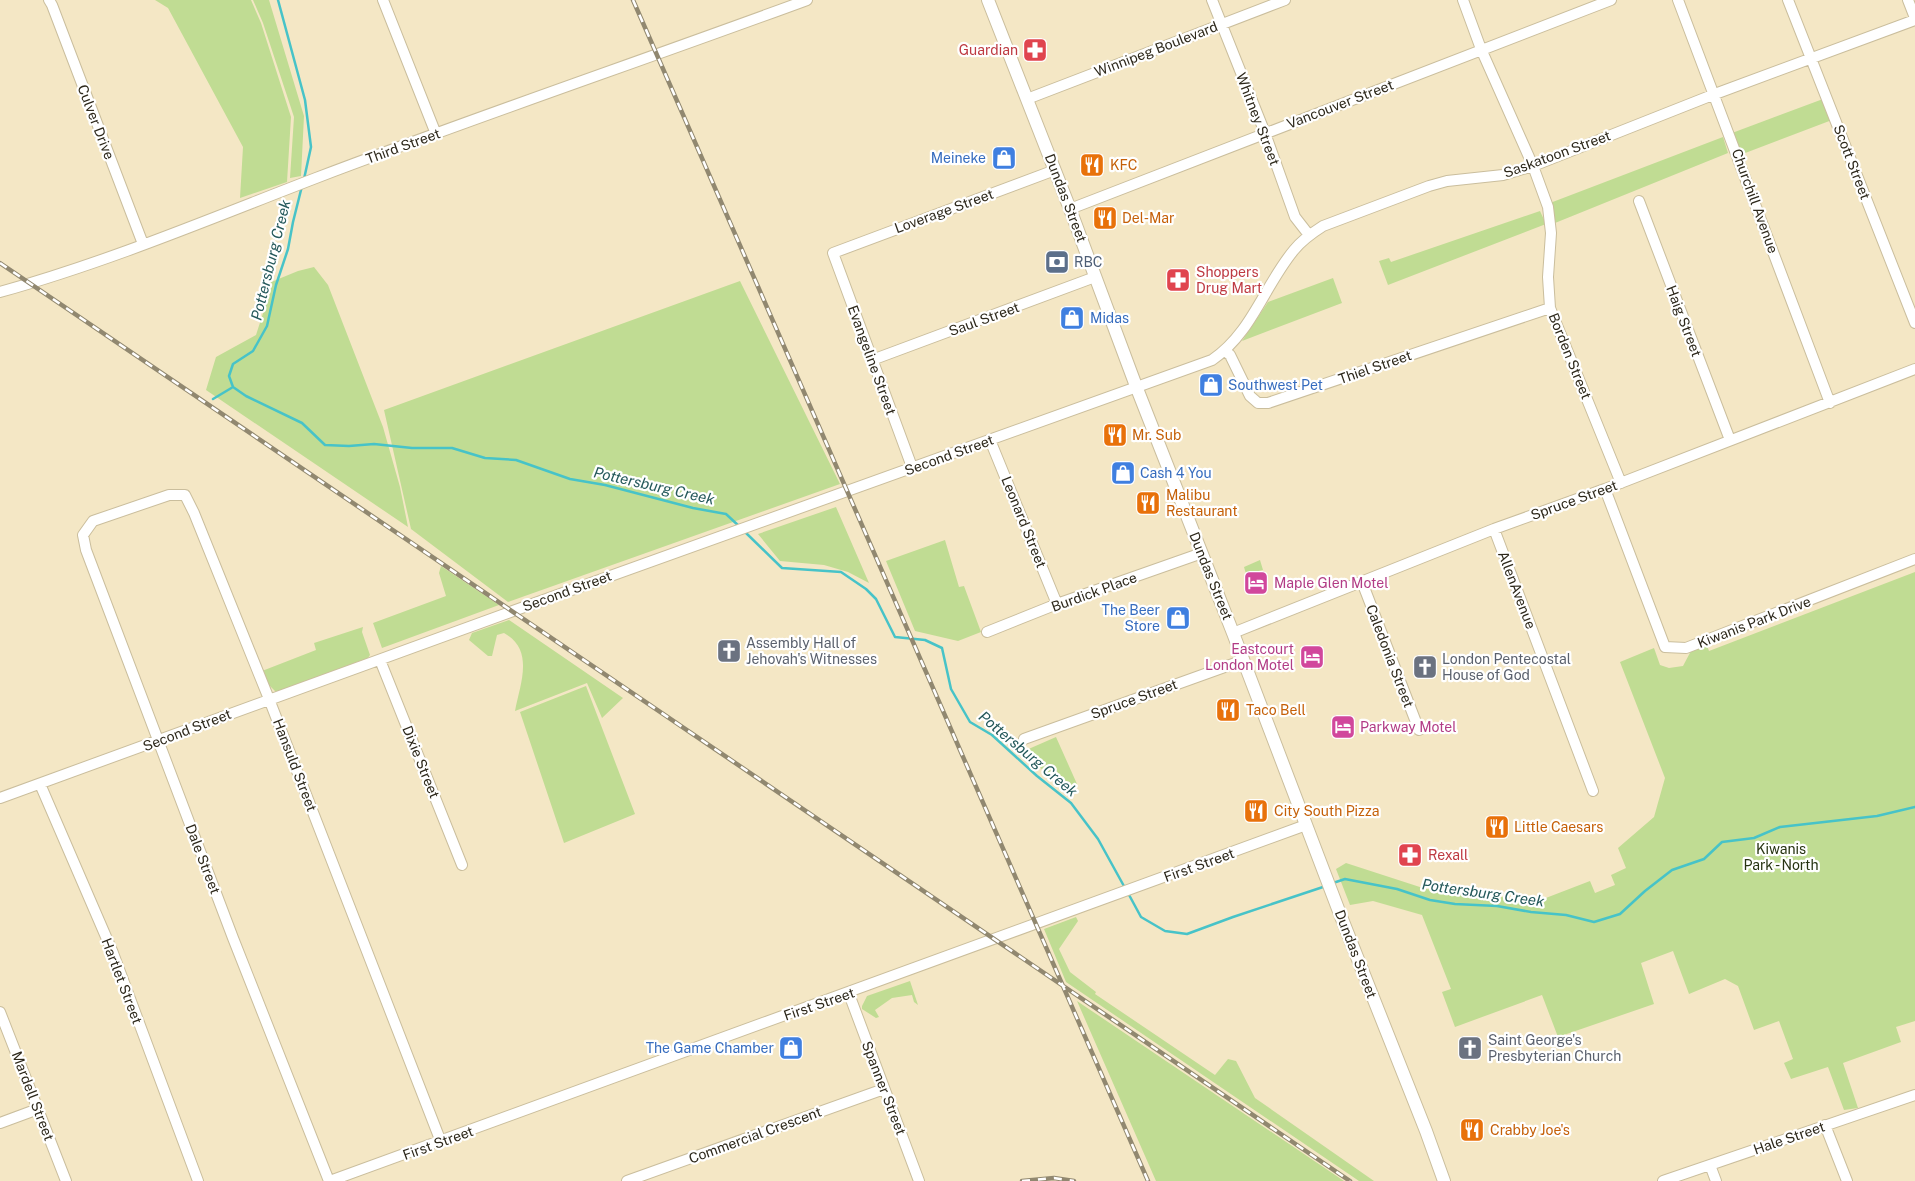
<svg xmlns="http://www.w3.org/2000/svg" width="1915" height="1181" viewBox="0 0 1915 1181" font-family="'Public Sans',sans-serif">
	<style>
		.green { fill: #c0dc93 }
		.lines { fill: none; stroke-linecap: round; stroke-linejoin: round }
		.stream { stroke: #47c3c8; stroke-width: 2.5 }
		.minor-casing { stroke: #cabe9d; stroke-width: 12 }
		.major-casing { stroke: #cabe9d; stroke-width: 14 }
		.minor { stroke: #fff; stroke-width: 10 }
		.major { stroke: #fff; stroke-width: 12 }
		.rail-casing { stroke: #918870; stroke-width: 4.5 }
		.rail { stroke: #fff; stroke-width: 2.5; stroke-dasharray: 8; stroke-linecap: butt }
		.labels { text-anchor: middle; stroke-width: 4.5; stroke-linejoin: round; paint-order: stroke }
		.street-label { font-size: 14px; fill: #2d281b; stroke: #fff }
		.health-label { font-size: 14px; fill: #be3a42; stroke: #fff; text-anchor: start }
		.shop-label { font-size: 14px; fill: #366cbe; stroke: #fff; text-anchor: end }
		.food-label { font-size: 14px; fill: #c56008; stroke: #fff; text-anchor: start }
		.service-label { font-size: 14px; fill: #4e5e75; stroke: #fff; text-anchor: start }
		.hotel-label { font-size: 14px; fill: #b23c85; stroke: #fff; text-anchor: start }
		.worship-label { font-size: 14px; fill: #5b616d; stroke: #fff; text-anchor: start }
		.park-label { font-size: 14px; fill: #273312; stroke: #fff }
		.water-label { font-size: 15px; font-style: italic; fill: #25595b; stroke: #fff }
	</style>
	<rect width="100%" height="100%" fill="#f4e7c5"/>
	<path class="green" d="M155,0H251L261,23L291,117L287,182L240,198L243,147L168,8Z
		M253,0H269L304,116L301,176L290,178L294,117L263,23Z
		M1823,99L1832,120L1740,155L1732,133Z
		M1723,137L1728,153L1555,223L1550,203Z
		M1540,211L1546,224L1388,285L1379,261L1389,258L1391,262Z
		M314,267L328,285L383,427L400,487L408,527L206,390L216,357L256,335L265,307L259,287L298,271Z
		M1333,278L1342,303L1242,341L1268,302Z
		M740,281L840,484L508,602L411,529L384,410Z
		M836,507L869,583L848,572L824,565L780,561L758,534Z
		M945,540L959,587L964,586L981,632L958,641L915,631L886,561Z
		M1260,560L1263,570L1246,574L1244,567Z
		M441,566L499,605L382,648L373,623L446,596L439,573Z
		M1915,572V1021L1896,1027L1901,1042L1843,1063L1858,1108L1844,1110L1828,1067L1791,1079L1784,1063L1793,1059L1779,1021L1754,1030L1738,986L1725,979L1689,994L1673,951L1641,963L1654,1004L1558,1037L1542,995L1455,1027L1442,992L1451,989L1422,915L1373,901L1350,905L1336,869L1346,863L1426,889L1538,901L1590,881L1595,893L1615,885L1611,875L1626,868L1618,848L1654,817L1665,778L1620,662L1654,648L1660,665L1669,668L1683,666L1692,649L1706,643L1709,651Z
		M509,620L512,622L623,698L602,718L587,683L515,711C520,684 535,650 504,633L497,635L492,656H488L469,640L472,633Z
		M363,627L362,632L370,655L368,658L276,692L266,682L262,671L316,650L314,643Z
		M586,686L635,814L564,843L520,712Z
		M1056,737L1077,784L1070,798L1024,751Z
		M1076,917L1078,921L1059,949L1070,972L1096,992L1095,994L1215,1075L1228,1059L1236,1061L1255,1098L1374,1181H1359L1066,982L1044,929Z
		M910,981L918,1005L914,1002L912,995L892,998L875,1010L879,1017L876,1018L862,1009V1006L867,996Z
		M1077,1001L1344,1181H1156Z"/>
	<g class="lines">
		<path class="stream" d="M278,0L305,100L311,147L304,179
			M302,186L293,222L288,249L276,285L267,326L253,351L233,364L229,376L233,387L246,396L302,423L325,445L349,446L374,444L412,448H452L485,458L516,460L570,479L605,485L693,508L726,514L740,527
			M213,399L233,387
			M744,531L782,568L841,572L866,589L876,599L895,637L925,640L942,648L951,689L970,722L992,735L1037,776L1071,803L1098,839L1125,888
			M1333,883L1345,879L1397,889L1430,900L1455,904L1497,906L1531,912L1566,915L1594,922L1620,914L1645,891L1672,870L1704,859L1722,842L1754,838L1780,827L1877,816L1915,807
			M1128,893L1141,917L1165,931L1187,934L1233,917L1326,886"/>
		<defs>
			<path id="minor" d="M49,0L52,5L143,244
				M383,0L436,134
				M1212,0L1265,133L1295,217L1309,235
				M1463,0L1481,49L1533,166L1548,207L1551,233L1548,277L1550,308L1621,483
				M1678,0L1830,403
				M1788,0L1915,323
				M1908,0L1915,18
				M1027,99L1285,0
				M1639,201L1730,440
				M1070,209L1611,0
				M0,292C108,262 212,218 316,178C479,116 644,60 807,0
				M1225,351L1230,355L1250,396L1258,403H1268L1550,308
				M872,360L1095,277
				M990,440L1057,604
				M912,467L833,253L1055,170
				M1605,489L1665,647L1686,648L1915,559
				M1494,529L1593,791
				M1362,582L1419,730
				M987,632L1057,604L1202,553
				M1233,633L1494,529L1605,489L1915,369
				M380,660L462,865
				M1024,739L1244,660
				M40,784L113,953L198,1181
				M0,798L513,611L1212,360C1252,333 1264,286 1294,250C1302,240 1312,233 1323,226L1429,186L1447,181L1503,175L1533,166L1715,94L1915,20
				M849,994L919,1181
				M0,1012L66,1181
				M0,1123L38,1109
				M1825,1125L1847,1181
				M1710,1165L1716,1181
				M329,1181L233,938L86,550L83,535L93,521L169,495H185L194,513L269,699L441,1142
				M330,1181C657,1065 981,943 1306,825
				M627,1181L884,1089
				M1663,1181L1915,1095"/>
			<path id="major" d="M988,0L1070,209L1136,386L1233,633L1340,914L1426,1131L1444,1181"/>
		</defs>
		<use href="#minor" class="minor-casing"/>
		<use href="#major" class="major-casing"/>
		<use href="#minor" class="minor"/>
		<use href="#major" class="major"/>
		<defs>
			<path id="rail" d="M633,0L1148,1181
				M0,263L1350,1181
				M1022,1181L1054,1178L1074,1181"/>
		</defs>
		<use href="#rail" class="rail-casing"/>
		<use href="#rail" class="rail"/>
	</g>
	<defs>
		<symbol id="pharmacy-square" viewBox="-11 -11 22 22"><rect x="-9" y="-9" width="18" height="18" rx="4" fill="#e0444e" stroke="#fff"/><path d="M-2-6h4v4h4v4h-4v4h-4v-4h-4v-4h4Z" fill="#fff"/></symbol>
		<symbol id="shop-square" viewBox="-11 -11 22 22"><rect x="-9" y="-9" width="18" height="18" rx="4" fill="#3f7fe0" stroke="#fff"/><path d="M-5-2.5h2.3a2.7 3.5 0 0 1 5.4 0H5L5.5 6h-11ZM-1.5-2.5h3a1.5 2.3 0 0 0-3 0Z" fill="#fff"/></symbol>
		<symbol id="restaurant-square" viewBox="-11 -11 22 22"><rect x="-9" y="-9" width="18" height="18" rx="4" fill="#e8710a" stroke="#fff"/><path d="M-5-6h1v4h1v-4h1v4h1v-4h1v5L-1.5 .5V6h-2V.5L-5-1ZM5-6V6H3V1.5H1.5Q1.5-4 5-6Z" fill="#fff"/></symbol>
		<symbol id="bank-square" viewBox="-11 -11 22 22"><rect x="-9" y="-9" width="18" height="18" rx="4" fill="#5c6f8a" stroke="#fff"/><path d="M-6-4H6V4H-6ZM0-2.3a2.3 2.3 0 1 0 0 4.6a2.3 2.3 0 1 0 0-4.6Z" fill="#fff"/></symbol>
		<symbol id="hotel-square" viewBox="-11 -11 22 22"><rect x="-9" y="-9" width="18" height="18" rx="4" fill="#d1479c" stroke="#fff"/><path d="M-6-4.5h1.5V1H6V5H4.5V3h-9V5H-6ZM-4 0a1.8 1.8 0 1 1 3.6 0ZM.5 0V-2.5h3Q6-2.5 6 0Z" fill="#fff"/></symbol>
		<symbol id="church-square" viewBox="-11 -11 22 22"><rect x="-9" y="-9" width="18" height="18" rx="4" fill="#6b7280" stroke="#fff"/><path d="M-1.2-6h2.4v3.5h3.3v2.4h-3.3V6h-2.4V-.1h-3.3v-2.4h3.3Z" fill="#fff"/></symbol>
	</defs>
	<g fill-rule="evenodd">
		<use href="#pharmacy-square" x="1021" y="36" width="28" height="28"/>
		<use href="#shop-square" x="990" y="144" width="28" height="28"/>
		<use href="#restaurant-square" x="1078" y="151" width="28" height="28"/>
		<use href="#restaurant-square" x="1091" y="204" width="28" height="28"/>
		<use href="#bank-square" x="1043" y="248" width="28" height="28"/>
		<use href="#pharmacy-square" x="1164" y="266" width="28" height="28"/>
		<use href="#shop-square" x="1058" y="304" width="28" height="28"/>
		<use href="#shop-square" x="1197" y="371" width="28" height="28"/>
		<use href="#restaurant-square" x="1101" y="421" width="28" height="28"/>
		<use href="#shop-square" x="1109" y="459" width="28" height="28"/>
		<use href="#restaurant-square" x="1134" y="489" width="28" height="28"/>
		<use href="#hotel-square" x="1242" y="569" width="28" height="28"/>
		<use href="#shop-square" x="1164" y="604" width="28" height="28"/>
		<use href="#church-square" x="715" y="637" width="28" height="28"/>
		<use href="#hotel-square" x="1298" y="643" width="28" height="28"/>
		<use href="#church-square" x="1411" y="653" width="28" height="28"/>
		<use href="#restaurant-square" x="1214" y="696" width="28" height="28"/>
		<use href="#hotel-square" x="1329" y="713" width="28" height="28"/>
		<use href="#restaurant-square" x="1242" y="797" width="28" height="28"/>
		<use href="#restaurant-square" x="1483" y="813" width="28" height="28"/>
		<use href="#pharmacy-square" x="1396" y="841" width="28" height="28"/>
		<use href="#shop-square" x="777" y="1034" width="28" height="28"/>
		<use href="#church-square" x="1456" y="1034" width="28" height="28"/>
		<use href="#restaurant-square" x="1458" y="1116" width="28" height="28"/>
	</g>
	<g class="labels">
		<g class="street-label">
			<text transform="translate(1156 49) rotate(-21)" y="5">Winnipeg Boulevard</text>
			<text transform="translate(1340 104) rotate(-21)" y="5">Vancouver Street</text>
			<text transform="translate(1258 119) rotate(69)" y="5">Whitney Street</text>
			<text transform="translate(96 122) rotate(69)" y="5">Culver Drive</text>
			<text transform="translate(403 146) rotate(-20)" y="5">Third Street</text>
			<text transform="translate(1557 154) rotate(-20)" y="5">Saskatoon Street</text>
			<text transform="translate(1852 162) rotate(69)" y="5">Scott Street</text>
			<text transform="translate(1066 198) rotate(69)" y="5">Dundas Street</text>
			<text transform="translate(1755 201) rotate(70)" y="5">Churchill Avenue</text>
			<text transform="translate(944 211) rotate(-20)" y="5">Loverage Street</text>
			<text transform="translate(984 319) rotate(-20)" y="5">Saul Street</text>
			<text transform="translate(1684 321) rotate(69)" y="5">Haig Street</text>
			<text transform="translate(1570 356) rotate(68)" y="5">Borden Street</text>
			<text transform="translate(872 360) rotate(70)" y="5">Evangeline Street</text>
			<text transform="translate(1375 367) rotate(-19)" y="5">Thiel Street</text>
			<text transform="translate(949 455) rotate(-20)" y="5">Second Street</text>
			<text transform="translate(1574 500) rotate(-20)" y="5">Spruce Street</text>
			<text transform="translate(1024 522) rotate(68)" y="5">Leonard Street</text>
			<text transform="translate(1211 576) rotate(68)" y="5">Dundas Street</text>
			<text transform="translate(1517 590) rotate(69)" y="5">AllenAvenue</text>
			<text transform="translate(567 591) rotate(-20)" y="5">Second Street</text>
			<text transform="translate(1094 592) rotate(-20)" y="5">Burdick Place</text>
			<text transform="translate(1754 622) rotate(-21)" y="5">Kiwanis Park Drive</text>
			<text transform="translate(1390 656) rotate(69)" y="5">Caledonia Street</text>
			<text transform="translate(1134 699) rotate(-20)" y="5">Spruce Street</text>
			<text transform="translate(187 730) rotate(-21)" y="5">Second Street</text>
			<text transform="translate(421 762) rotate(68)" y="5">Dixie Street</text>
			<text transform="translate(295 765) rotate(69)" y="5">Hansuld Street</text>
			<text transform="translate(203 859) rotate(69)" y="5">Dale Street</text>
			<text transform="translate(1199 865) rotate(-20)" y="5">First Street</text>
			<text transform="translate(1356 954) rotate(69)" y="5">Dundas Street</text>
			<text transform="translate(122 981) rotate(69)" y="5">Hartlet Street</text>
			<text transform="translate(819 1004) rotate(-19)" y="5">First Street</text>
			<text transform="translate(884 1088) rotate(69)" y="5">Spanner Street</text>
			<text transform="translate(33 1096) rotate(69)" y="5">Mardell Street</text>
			<text transform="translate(755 1135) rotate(-20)" y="5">Commercial Crescent</text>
			<text transform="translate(1789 1138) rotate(-19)" y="5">Hale Street</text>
			<text transform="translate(438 1143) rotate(-20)" y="5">First Street</text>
		</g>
		<g class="health-label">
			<text x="1018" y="55" text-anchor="end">Guardian</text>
			<text x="1196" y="277">Shoppers<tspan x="1196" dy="16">Drug Mart</tspan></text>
			<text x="1428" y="860">Rexall</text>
		</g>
		<g class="shop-label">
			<text x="986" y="163">Meineke</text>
			<text x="1090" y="323" text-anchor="start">Midas</text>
			<text x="1228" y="390" text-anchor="start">Southwest Pet</text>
			<text x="1140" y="478" text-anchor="start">Cash 4 You</text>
			<text x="1160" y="615">The Beer<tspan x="1160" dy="16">Store</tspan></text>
			<text x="774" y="1053">The Game Chamber</text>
		</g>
		<g class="food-label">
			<text x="1110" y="170">KFC</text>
			<text x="1122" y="223">Del-Mar</text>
			<text x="1132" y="440">Mr. Sub</text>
			<text x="1166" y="500">Malibu<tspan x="1166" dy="16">Restaurant</tspan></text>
			<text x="1246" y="715">Taco Bell</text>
			<text x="1274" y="816">City South Pizza</text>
			<text x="1514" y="832">Little Caesars</text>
			<text x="1490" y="1135">Crabby Joe's</text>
		</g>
		<g class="service-label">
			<text x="1074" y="267">RBC</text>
		</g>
		<g class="hotel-label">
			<text x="1274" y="588">Maple Glen Motel</text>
			<text x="1294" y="654" text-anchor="end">Eastcourt<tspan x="1294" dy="16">London Motel</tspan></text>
			<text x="1360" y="732">Parkway Motel</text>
		</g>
		<g class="worship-label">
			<text x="746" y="648">Assembly Hall of<tspan x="746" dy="16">Jehovah's Witnesses</tspan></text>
			<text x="1442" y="664">London Pentecostal<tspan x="1442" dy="16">House of God</tspan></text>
			<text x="1488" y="1045">Saint George's<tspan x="1488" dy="16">Presbyterian Church</tspan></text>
		</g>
		<g class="park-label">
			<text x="1781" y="854">Kiwanis<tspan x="1781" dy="16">Park - North</tspan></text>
		</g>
		<g class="water-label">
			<text transform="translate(271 260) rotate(-76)" y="5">Pottersburg Creek</text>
			<text transform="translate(654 486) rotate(13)" y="5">Pottersburg Creek</text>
			<text transform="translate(1028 754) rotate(40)" y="5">Pottersburg Creek</text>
			<text transform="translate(1483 893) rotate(8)" y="5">Pottersburg Creek</text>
		</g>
	</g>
</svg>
